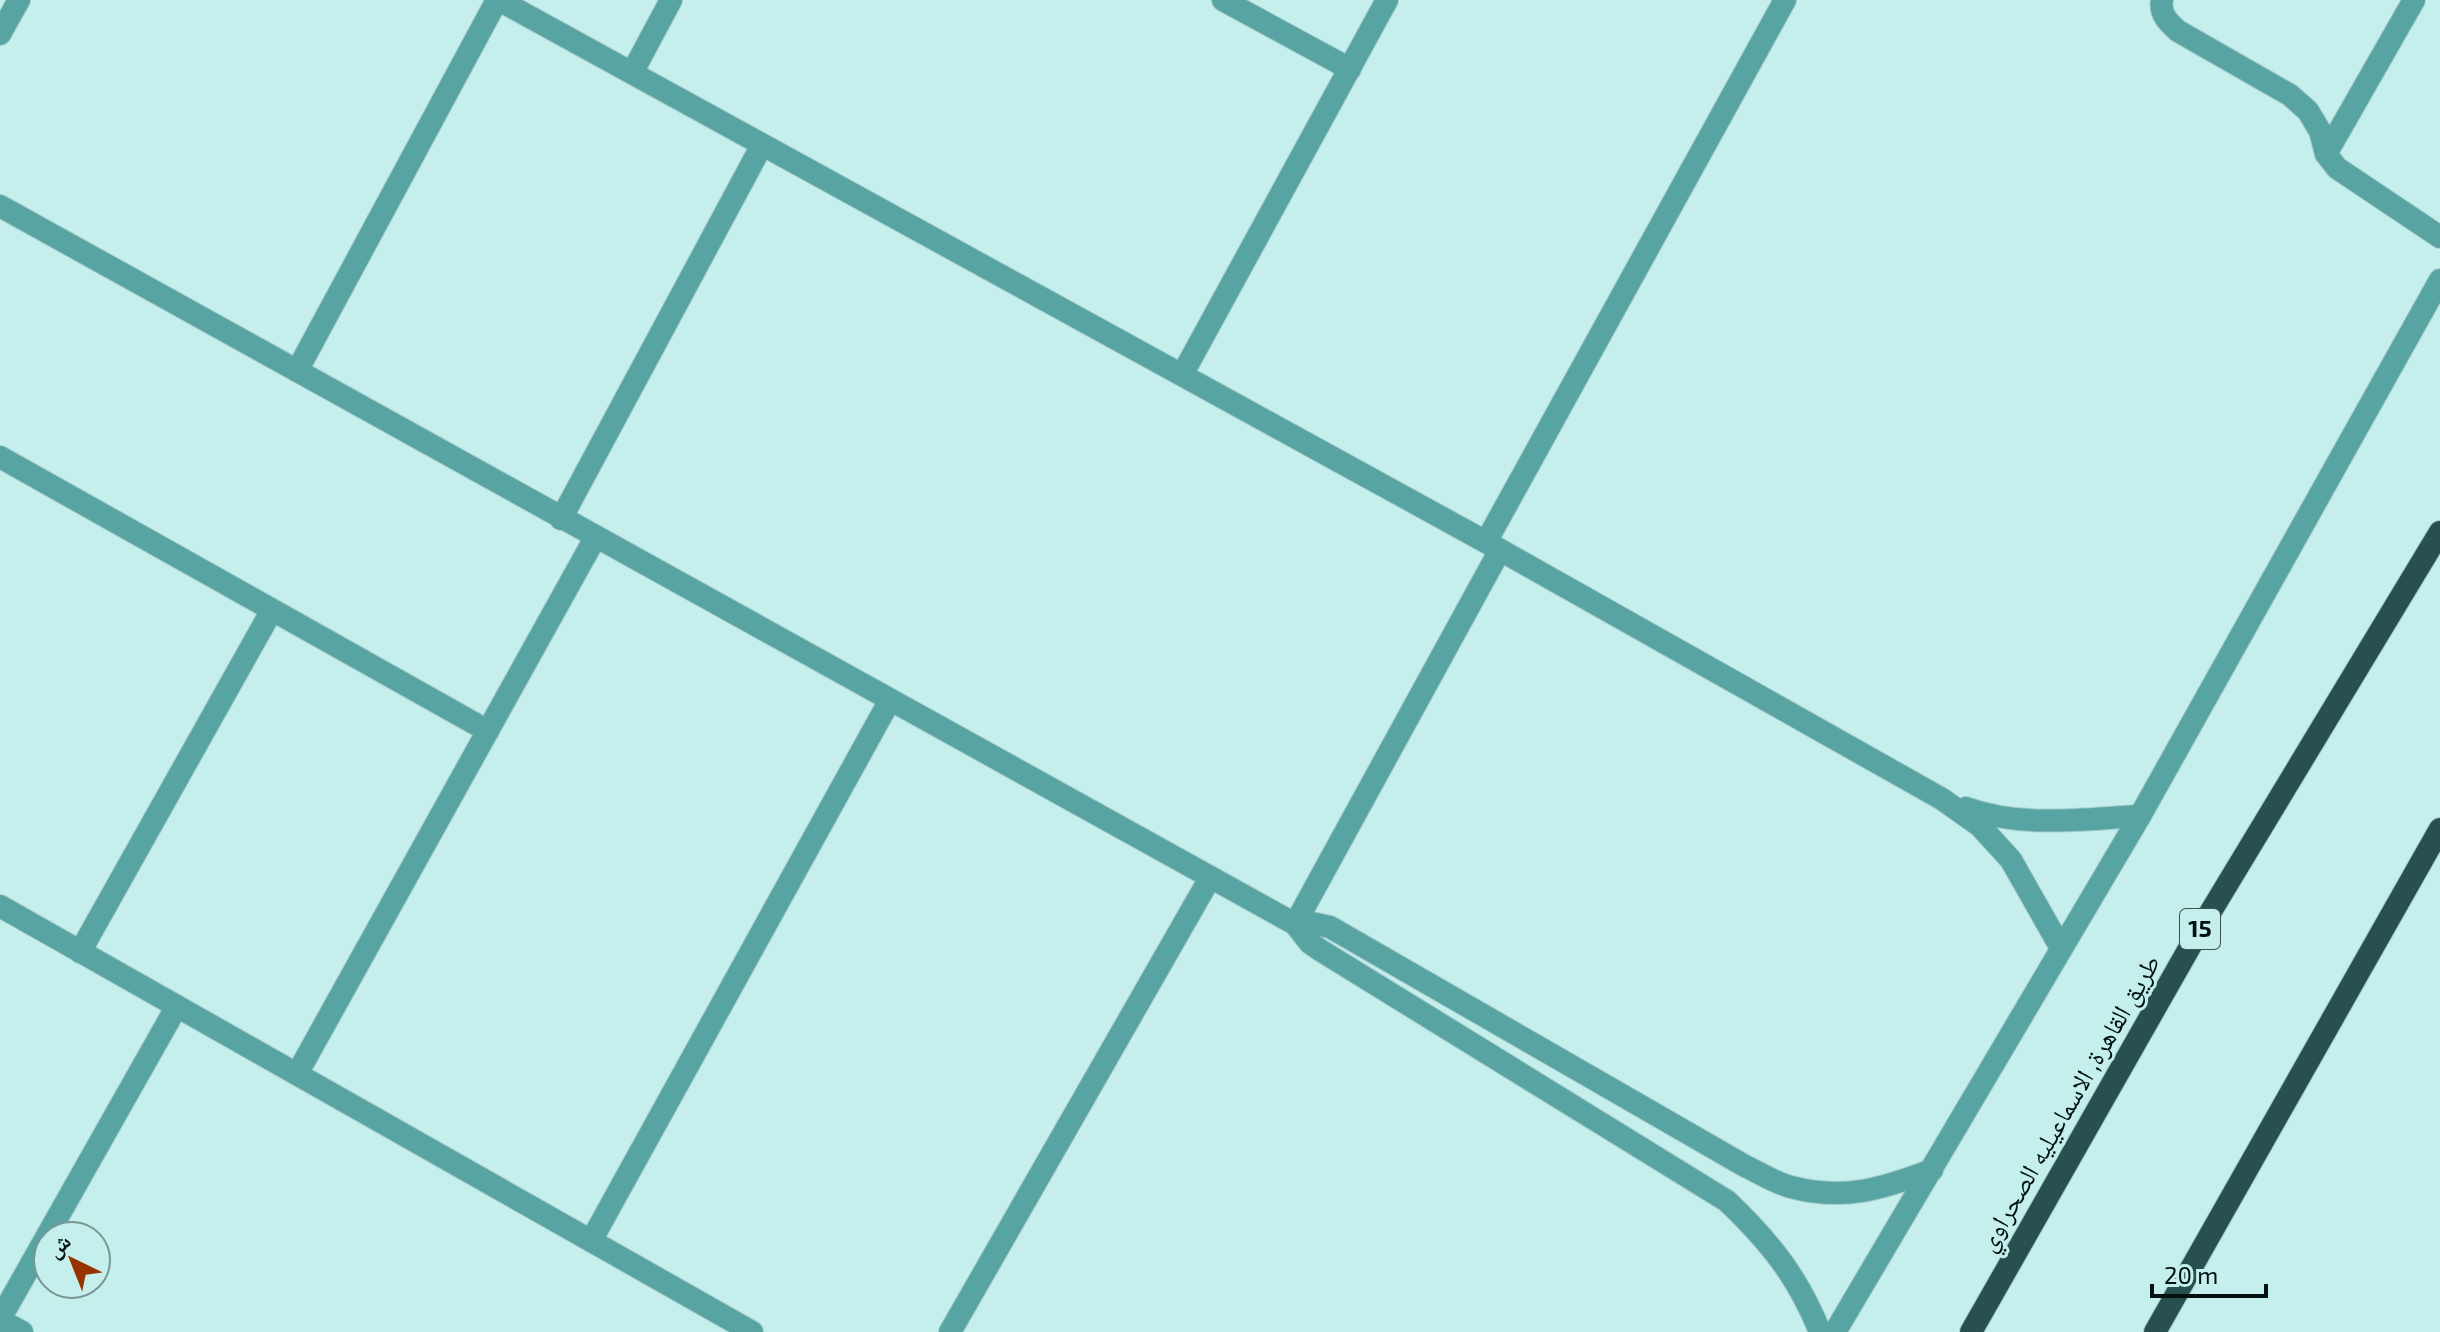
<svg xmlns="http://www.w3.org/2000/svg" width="2440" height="1332" viewBox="0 0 2440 1332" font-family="'Exo 2','Noto Naskh Arabic',sans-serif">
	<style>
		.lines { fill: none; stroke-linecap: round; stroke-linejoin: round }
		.service-casing { stroke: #a6ccca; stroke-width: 24 }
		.minor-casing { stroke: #a6ccca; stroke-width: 24 }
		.tertiary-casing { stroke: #a6ccca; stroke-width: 24 }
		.trunk-casing { stroke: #a6ccca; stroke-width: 24 }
		.service { stroke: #58a4a2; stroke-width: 22 }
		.minor { stroke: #58a4a2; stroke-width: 22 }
		.tertiary { stroke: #58a4a2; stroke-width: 22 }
		.trunk { stroke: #285050; stroke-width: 22 }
		.labels { text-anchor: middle; stroke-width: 6; stroke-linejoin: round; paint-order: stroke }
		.shield { fill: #c5efed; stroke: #3d5453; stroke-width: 2 }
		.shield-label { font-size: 24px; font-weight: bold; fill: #031211 }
		.street-label { font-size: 26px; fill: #031211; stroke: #c5efed }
	</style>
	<rect width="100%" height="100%" fill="#c5efed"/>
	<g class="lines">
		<defs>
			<path id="service" d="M2162,0C2159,14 2169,23 2178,31L2290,95L2308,111L2320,131L2326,154L2337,168L2440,237
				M2326,154L2414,0"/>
			<path id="minor" d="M499,0L1486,542L1942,799L1980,826L2011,860L2061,948
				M1223,0L1350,69
				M0,34L19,0
				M632,73L671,0
				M0,206L1295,924L1310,943L1320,950L1727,1201C1770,1242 1798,1277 1820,1332
				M297,371L497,0
				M1182,375L1387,0
				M0,457L488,731
				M561,519L762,145
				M1486,542L1785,0
				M1966,808C2022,828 2081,819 2140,816
				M0,906L752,1332
				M1295,924L1307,922L1330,927L1745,1166C1760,1173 1775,1183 1791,1187C1844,1201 1882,1189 1932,1170
				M1295,924L1500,550
				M80,952L272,610
				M297,1074L595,538
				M591,1241L890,700
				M0,1319L177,1006
				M0,1320L22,1332
				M950,1332L1210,878"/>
			<path id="tertiary" d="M1835,1332L2140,816L2440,280"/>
			<path id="trunk" d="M1971,1332L2199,931L2440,532
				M2155,1332L2440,829"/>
		</defs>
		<use href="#service" class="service-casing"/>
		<use href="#minor" class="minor-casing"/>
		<use href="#tertiary" class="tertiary-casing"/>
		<use href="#trunk" class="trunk-casing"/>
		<use href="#service" class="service"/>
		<use href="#minor" class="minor"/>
		<use href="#tertiary" class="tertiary"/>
		<use href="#trunk" class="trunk"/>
	</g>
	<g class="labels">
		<rect class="shield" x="2180" y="909" width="40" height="40" rx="6"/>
		<g class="shield-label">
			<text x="2200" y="937">15</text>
		</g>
		<g class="street-label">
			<text transform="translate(2069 1103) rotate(-60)" y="9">طريق القاهرة, الاسماعيليه الصحراوي</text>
		</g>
	</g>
	<g transform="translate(72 1260) rotate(317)"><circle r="38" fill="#c5efed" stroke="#779795" stroke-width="2"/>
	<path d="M0-6L14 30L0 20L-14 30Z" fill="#983301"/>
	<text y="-12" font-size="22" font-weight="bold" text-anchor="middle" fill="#031211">ش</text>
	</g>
	<path d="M2152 1284v12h114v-12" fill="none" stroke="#031211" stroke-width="4"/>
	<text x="2164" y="1284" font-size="24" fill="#031211" stroke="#c5efed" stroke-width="6" paint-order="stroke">20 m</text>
</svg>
